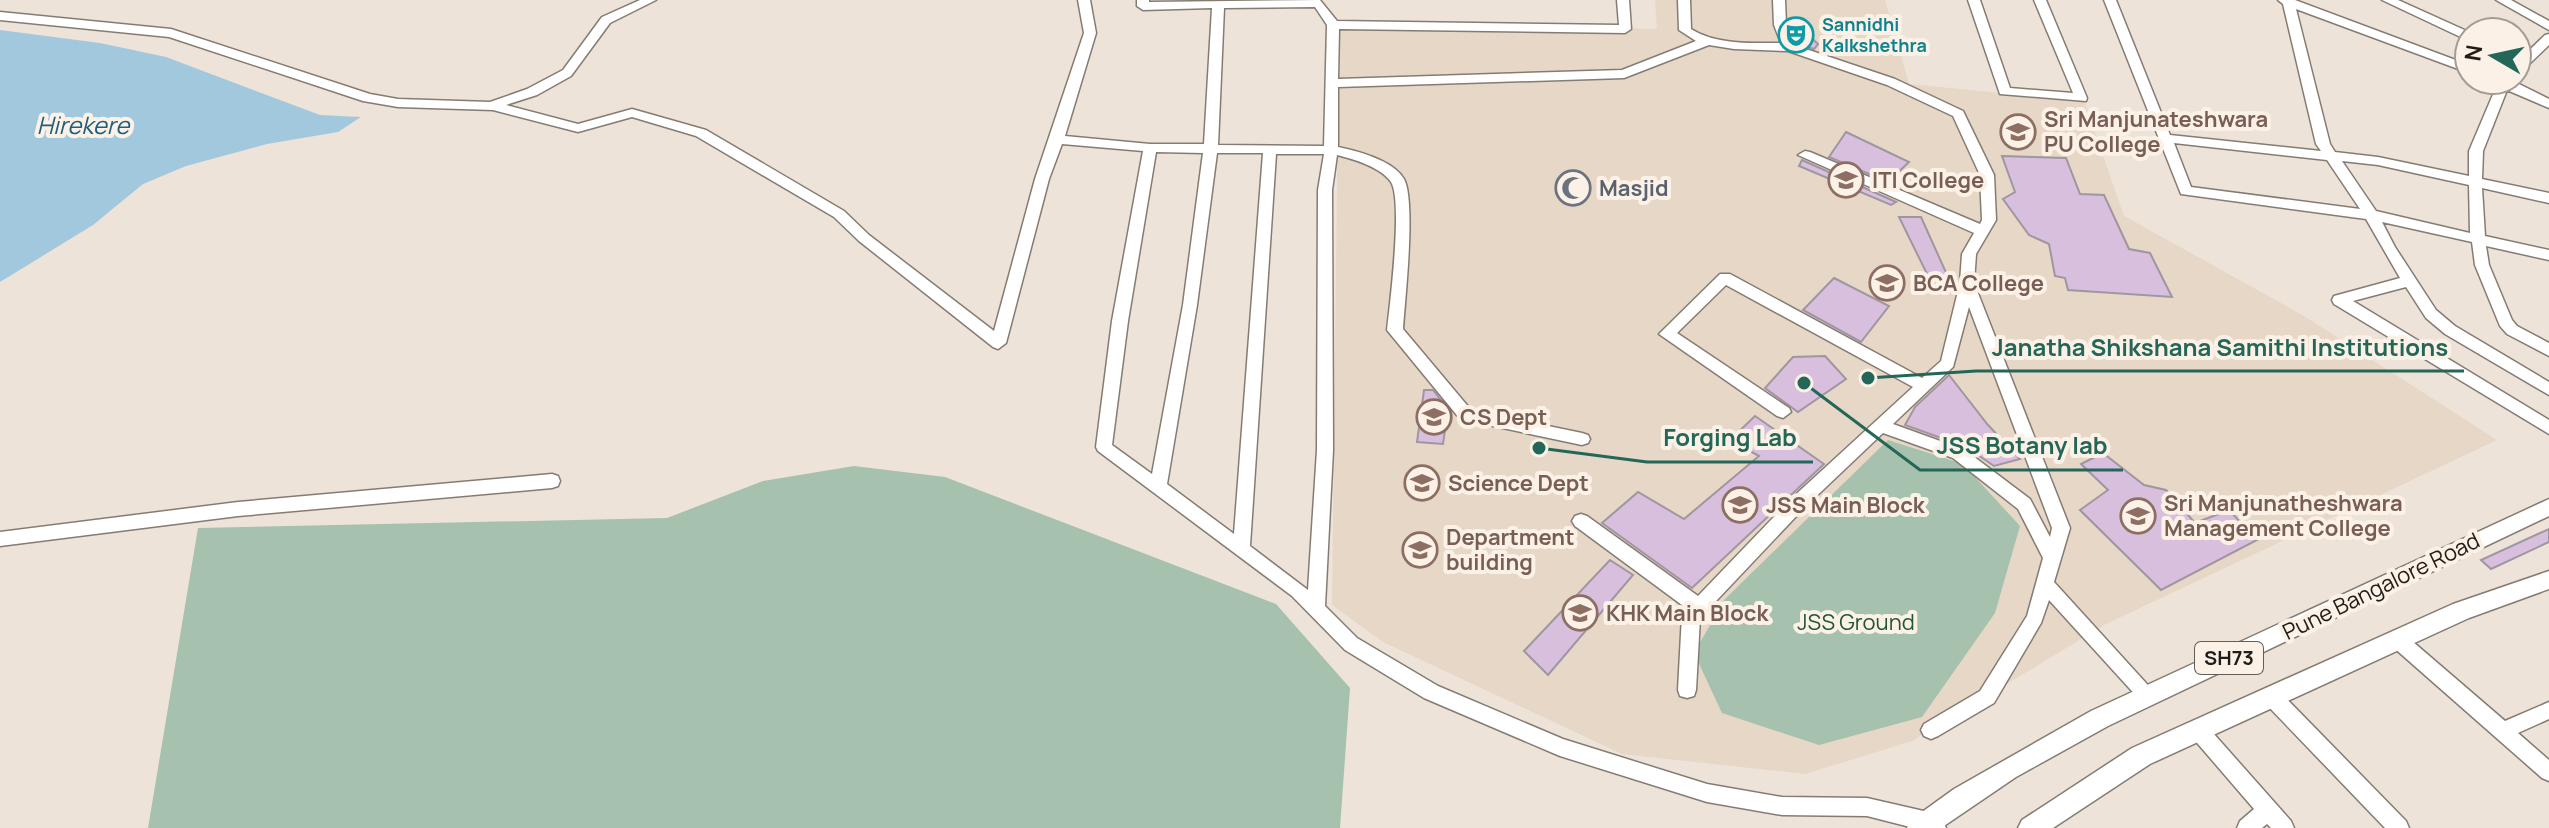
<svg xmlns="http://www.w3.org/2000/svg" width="2549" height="828" viewBox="0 0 2549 828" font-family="Manrope,sans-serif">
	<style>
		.built { fill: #e6d7c6 }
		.green { fill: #a6c1ad }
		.water { fill: #a2c8de }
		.building { fill: #d9bfde; stroke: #9e96a0; stroke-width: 2 }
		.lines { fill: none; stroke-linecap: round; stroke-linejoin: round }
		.minor-casing { stroke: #847c72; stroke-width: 3 }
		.major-casing { stroke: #847c72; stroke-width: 3 }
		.minor { fill: #fff; fill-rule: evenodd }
		.major { fill: #fff; fill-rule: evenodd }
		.labels { text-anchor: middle; stroke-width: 8; stroke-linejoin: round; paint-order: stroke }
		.far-culture-label { font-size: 18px; font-weight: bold; fill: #0d838f; stroke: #fbf1e6; text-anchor: start }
		.shield { fill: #fbf1e6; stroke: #625d56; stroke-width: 2 }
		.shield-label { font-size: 20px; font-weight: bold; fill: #201d19 }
		.education-label { font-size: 22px; font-weight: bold; fill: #785e54; stroke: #fbf1e6; text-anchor: start }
		.worship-label { font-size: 22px; font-weight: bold; fill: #5b616d; stroke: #fbf1e6; text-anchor: start }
		.street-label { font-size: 22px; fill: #201d19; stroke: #fbf1e6 }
		.park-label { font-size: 22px; fill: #205634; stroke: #fbf1e6 }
		.water-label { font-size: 24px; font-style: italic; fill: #1e5f7e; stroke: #fbf1e6 }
		.leader { fill: none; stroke: #246758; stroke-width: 3 }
		.callout-dot { fill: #246758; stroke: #fbf1e6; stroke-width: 3 }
		.callout-label { font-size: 24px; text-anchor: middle; font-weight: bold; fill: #246758; stroke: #fbf1e6; stroke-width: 8; stroke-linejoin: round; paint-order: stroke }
	</style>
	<rect width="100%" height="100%" fill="#ede3d9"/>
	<path class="built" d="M1655,0H1885L1909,84L2084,101L2124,216L2304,316L2497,440L2106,624L1912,741L1805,774L1622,754L1383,642L1332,605L1339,24L1657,29Z"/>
	<path class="green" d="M1888,440L1963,464L2020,526L1995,613L1922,717L1819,745L1722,713L1694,653L1725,599Z
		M854,466L945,477L1276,604L1350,688L1340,828H148L198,528L667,518L763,481Z"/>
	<path class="water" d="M0,30L100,43L166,57L320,115L361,117L338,132L267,144L186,166L143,184L93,225L0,282Z"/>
	<path class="building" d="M1797,24L1818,44L1814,49L1796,43L1789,25Z
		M1846,132L1909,162L1888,182L1829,157Z
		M2002,156L2066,158L2080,194L2104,195L2129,249L2150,253L2172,297L2068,290L2065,278L2055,276L2049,244L2029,235L2003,199L2015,192Z
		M1802,160L1896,202L1891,205L1799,166Z
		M1899,217H1921L1948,277L1930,280Z
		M1834,278L1889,306L1861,342L1803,310Z
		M1825,356L1846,379L1798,412L1765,388L1793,357Z
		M1949,375L1988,425L2020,459L1994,466L1966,447L1905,425L1915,407Z
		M1424,390H1433L1448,409L1443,444L1417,442Z
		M1755,416L1824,464L1692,588L1602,523L1638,492L1684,519L1759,456L1730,440Z
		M2103,453L2144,485L2166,490L2195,523L2229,510L2257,540L2161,590L2080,510L2108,490L2081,464Z
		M2549,529V542L2491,569L2481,560Z
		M1610,560L1633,575L1548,675L1524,651Z"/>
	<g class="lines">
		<defs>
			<path id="minor" d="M640,0H656L610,23L571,76L537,95L506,105L578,124L632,109L706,130L844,211L869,235L994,331L1035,179L1084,33L1078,0H1090L1096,33L1065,136L1150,144H1204L1212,8L1143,10L1137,6V0H1149V2L1320,0L1337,21L1619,25L1617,0H1629L1631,29L1625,33L1339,29L1338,79L1622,70L1696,41L1679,30L1678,0H1690L1691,29C1716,45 1752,43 1781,43L1774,25L1773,0H1785L1786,25L1794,45L1895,79L1963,111L1994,175L1996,220L1976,254L1974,283L2070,528L2054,582L2156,694L2154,700L2147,702L2140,700L2049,600L2041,623L1994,703L1938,736L1931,739L1924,736L1921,730L1924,724L1980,691L2027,616L2043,558L2018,509L1953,458L1883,433L1805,507L1700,618L1696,690L1694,696L1687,698L1680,696L1678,690L1682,615L1686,608L1575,526L1572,521L1575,516L1581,514L1587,516L1698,596L1793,497L1913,387L1726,285L1677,333L1789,408L1791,412L1783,418L1777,416L1659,334L1720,274H1730L1922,378L1941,361L1960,283L1962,254L1974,233L1798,155L1805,151L1810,152L1980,224L1982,220L1980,175L1953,116L1887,85L1788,51L1734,49L1709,45L1624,78L1338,87V147C1357,151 1393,160 1404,179C1416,201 1405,299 1403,329L1471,410L1582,433L1588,435L1590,439L1588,443L1582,445L1460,419L1387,330C1390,304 1403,201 1391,182C1381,167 1353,159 1337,155L1332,190L1333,450L1325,606L1357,638L1438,686L1563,739L1707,784L1782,797L1867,798L1928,812L1943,821L1946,828H1914L1867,816L1782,815L1707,802L1560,756L1424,698L1345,650L1292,596L1098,451L1096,447L1112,321L1143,151L1062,144L1049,179L1006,343L998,349L993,347L859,241L834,217L696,136L632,117L578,132L493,110L398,107L363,101L169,37L0,20V12L171,29L370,94L398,99L490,102L527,89L563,70L602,17ZM1315,7L1327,25L1324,146L1218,145L1224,8ZM1156,152L1203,153L1183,305L1152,474L1112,445L1128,321ZM1217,153H1263L1234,534L1167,484L1197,305ZM1276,154H1324L1318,190L1317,450L1308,590L1250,546ZM1969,307L2052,528L2050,537L2030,499L1965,450L1893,424L1953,367Z
				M1968,0H1980L2010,88L2073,93L2034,0H2046L2087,98L2086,101L2000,94Z
				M2104,0H2116L2170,135L2321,151L2316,144L2283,4L2278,0H2295L2469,65V73L2296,9L2330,144L2335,152L2378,157L2469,176V151L2497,85L2491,80H2511L2549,99V108L2507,90L2483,151L2482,179L2549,193V203L2482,188L2485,236L2549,250V260L2486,246L2489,265L2512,320L2517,326L2549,343V356L2507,334L2500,326L2475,265L2472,242L2382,222L2395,247L2436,310L2455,326L2549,382V395L2445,334L2426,318L2406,287L2353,301L2549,420V434L2334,304L2332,300L2334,296L2400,278L2366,219L2181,194ZM2174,143L2327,160L2360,209L2191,187ZM2342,161L2378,165L2469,185L2470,233L2376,211Z
				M2382,0H2398L2469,32V41Z
				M2496,0H2511L2549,21V30Z
				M2549,34V45L2521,72L2517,73V62L2545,35Z
				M552,474L558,476L560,481L558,486L552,488L238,516L0,546V532L238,502Z
				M2399,633L2405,635L2505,721L2549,702V719L2518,733L2549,760V781L2542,778L2393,647L2390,641L2393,635Z
				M2272,689L2279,691L2406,821L2409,828H2385L2265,703L2263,697L2265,691Z
				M2199,722L2206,725L2291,821L2294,828H2271L2267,824L2262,828H2237L2240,821L2254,809L2192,737L2189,731L2192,725Z"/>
			<path id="major" d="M2549,499V516L2108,726L2016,777L1941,828H1907L1911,820L1954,789L2091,711Z
				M2549,571V589L2469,618L2150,764L2053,828H2018L2022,820L2132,748L2453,604Z"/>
		</defs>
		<use href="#minor" class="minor-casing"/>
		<use href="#major" class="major-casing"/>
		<use href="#minor" class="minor"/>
		<use href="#major" class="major"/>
	</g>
	<defs>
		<symbol id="theatre-ring" viewBox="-11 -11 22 22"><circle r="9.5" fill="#fbf1e6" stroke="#0f9aa8" stroke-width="1.5"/><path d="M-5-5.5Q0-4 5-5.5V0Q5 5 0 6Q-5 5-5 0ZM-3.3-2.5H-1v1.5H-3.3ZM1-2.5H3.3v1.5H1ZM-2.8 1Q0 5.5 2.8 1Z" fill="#0f9aa8"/></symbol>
		<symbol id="university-ring" viewBox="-11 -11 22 22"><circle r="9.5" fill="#fbf1e6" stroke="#8d6e63" stroke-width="1.5"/><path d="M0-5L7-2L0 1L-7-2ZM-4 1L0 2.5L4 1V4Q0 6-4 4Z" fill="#8d6e63"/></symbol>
		<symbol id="mosque-ring" viewBox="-11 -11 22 22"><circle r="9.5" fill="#fbf1e6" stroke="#6b7280" stroke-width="1.5"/><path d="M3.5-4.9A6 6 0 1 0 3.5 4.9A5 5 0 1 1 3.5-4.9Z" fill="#6b7280"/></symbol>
	</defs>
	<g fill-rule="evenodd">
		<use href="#theatre-ring" x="1776" y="15" width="40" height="40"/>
		<use href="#university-ring" x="1998" y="112" width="40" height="40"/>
		<use href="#university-ring" x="1826" y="160" width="40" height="40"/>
		<use href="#mosque-ring" x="1553" y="168" width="40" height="40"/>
		<use href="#university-ring" x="1867" y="263" width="40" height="40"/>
		<use href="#university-ring" x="1414" y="397" width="40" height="40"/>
		<use href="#university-ring" x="1402" y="463" width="40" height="40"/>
		<use href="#university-ring" x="1720" y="485" width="40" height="40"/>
		<use href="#university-ring" x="2118" y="496" width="40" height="40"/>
		<use href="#university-ring" x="1400" y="530" width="40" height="40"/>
		<use href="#university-ring" x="1560" y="593" width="40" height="40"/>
	</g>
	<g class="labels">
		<g class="far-culture-label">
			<text x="1822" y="31">Sannidhi<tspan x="1822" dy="21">Kalkshethra</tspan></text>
		</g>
		<rect class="shield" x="2195" y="642" width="68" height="32" rx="6"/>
		<g class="shield-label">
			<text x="2229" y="665">SH73</text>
		</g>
		<g class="education-label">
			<text x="2044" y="127">Sri Manjunateshwara<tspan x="2044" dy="25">PU College</tspan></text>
			<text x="1872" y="188">ITI College</text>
			<text x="1913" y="291">BCA College</text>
			<text x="1460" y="425">CS Dept</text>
			<text x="1448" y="491">Science Dept</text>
			<text x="2164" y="511">Sri Manjunatheshwara<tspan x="2164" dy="25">Management College</tspan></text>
			<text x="1766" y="513">JSS Main Block</text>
			<text x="1446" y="545">Department<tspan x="1446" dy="25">building</tspan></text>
			<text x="1606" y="621">KHK Main Block</text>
		</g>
		<g class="worship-label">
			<text x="1599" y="196">Masjid</text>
		</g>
		<g class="street-label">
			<text transform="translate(2381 586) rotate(-26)" y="8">Pune Bangalore Road</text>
		</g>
		<g class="park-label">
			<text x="1856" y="630">JSS Ground</text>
		</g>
		<g class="water-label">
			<text x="83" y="134">Hirekere</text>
		</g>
	</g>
	<path class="leader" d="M1868 378L1976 371H2464M1539 448L1647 462H1813M1804 383L1920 470H2123"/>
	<g class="callout-dot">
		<circle cx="1868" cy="378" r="8"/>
		<circle cx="1539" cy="448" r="8"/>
		<circle cx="1804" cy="383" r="8"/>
	</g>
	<g class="callout-label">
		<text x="2220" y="356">Janatha Shikshana Samithi Institutions</text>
		<text x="1730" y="446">Forging Lab</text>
		<text x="2022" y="454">JSS Botany lab</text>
	</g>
	<g transform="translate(2493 56) rotate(279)"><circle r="38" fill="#fbf1e6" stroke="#a39c94" stroke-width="2"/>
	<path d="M0-6L14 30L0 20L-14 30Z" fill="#246758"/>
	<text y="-12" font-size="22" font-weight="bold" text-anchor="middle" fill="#201d19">N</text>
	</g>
</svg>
